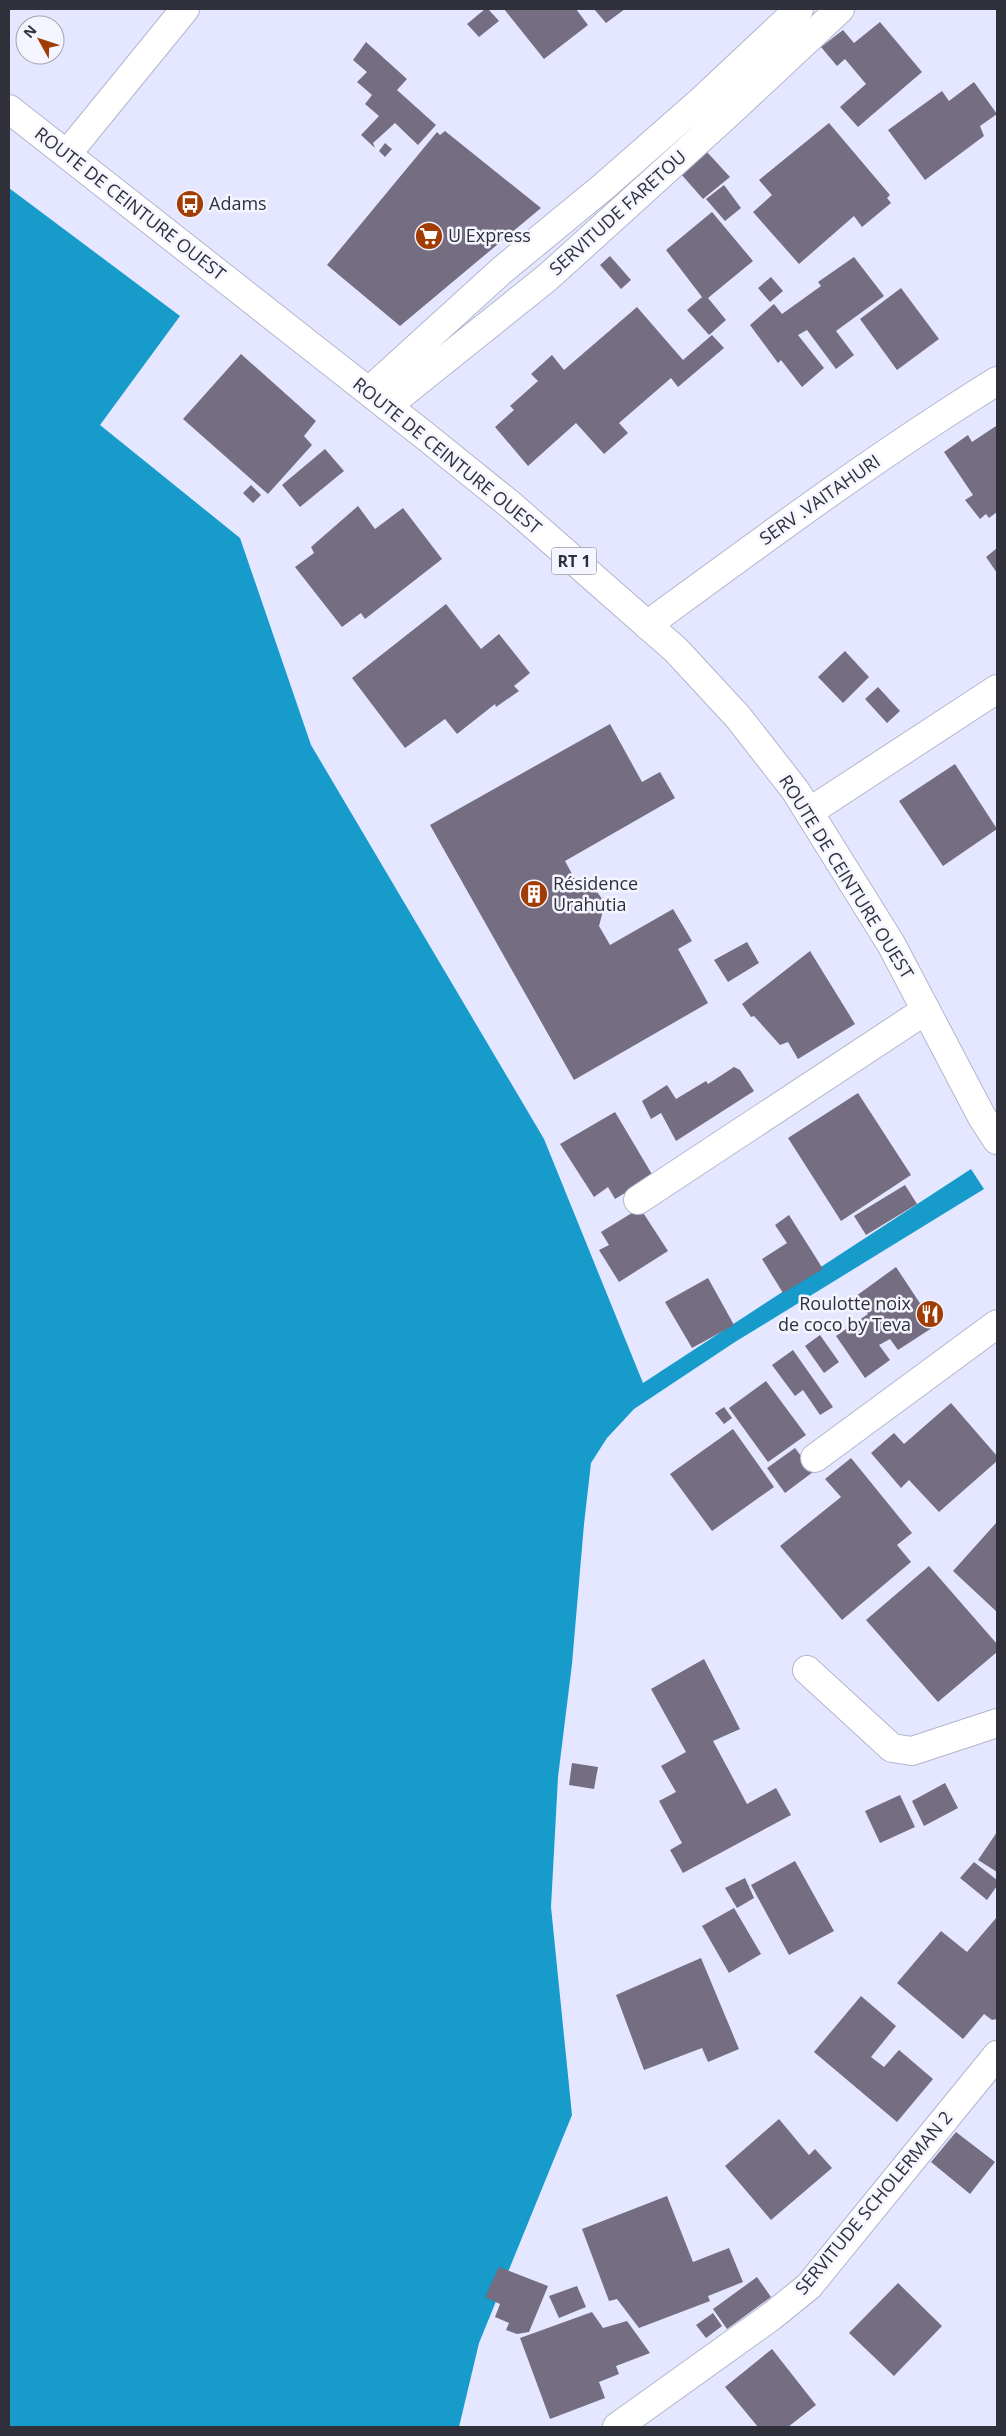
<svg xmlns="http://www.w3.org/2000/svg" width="1006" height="2436" viewBox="0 0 1006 2436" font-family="'Open Sans',sans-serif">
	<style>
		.water { fill: #169bcb }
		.building { fill: #756d81 }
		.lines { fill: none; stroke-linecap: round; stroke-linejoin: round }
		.minor-casing { stroke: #b3b6cd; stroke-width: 30 }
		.major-casing { stroke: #b3b6cd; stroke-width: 30 }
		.minor { stroke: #fff; stroke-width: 28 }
		.major { stroke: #fff; stroke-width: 28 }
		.labels { text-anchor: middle; stroke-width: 5; stroke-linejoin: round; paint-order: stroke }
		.shield { fill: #f4f5ff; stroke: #6a6b74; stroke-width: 1 }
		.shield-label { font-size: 16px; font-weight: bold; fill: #2f3039 }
		.street-label { font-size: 18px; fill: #2f3039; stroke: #f4f5ff }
		.poi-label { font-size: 18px; fill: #2f3039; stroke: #f4f5ff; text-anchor: start }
	</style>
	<rect width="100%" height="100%" fill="#e4e7ff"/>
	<path class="water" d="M9,188L180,316L100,425L240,538L311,745L544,1139L643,1383L971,1169L984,1189L735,1342L634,1409L607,1438L591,1463L584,1524L572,1664L558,1777L551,1907L572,2115L479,2343L459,2427H9Z"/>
	<path class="building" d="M485,9H488L499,21L479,37L467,24Z
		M504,9H576L588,25L544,59Z
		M594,9H625L606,23Z
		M880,22L922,72L858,127L840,107L866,84L845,59L837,66L821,47L843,30L854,43Z
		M366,42L407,79L397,90L436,125L418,145L395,123L373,143L375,148L361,135L379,116L365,104L372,95L357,82L367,72L353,60Z
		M974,82L997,114L980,126L984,136L925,180L888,130L942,91L949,101Z
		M829,123L890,195L887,198L891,203L862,227L854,216L799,264L753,212L772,195L759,180Z
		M445,131L541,208L400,326L327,265L437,132L440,135Z
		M385,143L392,149L385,157L379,151Z
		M707,152L730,177L703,199L681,174Z
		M724,185L741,208L725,221L706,199Z
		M712,212L753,261L708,298L726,320L709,335L687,310L702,297L666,250Z
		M610,256L631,280L621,289L600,265Z
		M854,257L884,296L836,331L854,355L836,369L807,330L798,335L824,368L802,387L781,360L778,363L750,325L774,304L782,314L821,286L818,282Z
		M771,277L783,291L770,302L758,288Z
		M901,288L939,339L897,370L860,319Z
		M637,307L683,360L712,335L724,348L678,387L671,378L619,423L628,433L604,454L576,423L528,466L495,427L514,410L510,406L538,381L531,374L552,355L564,370Z
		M241,354L316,421L304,436L312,445L268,494L183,419Z
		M996,426L997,512L989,518L986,514L980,519L965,500L973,495L944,452L968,435L972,442Z
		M325,449L344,471L300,507L282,485Z
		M251,485L261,495L253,503L243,493Z
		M358,506L375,529L403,508L442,559L365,619L361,613L342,627L295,567L314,553L311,547Z
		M997,548V573L986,557Z
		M446,604L481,649L499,634L530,673L514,686L519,691L496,707L495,704L457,734L445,719L405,748L352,678Z
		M845,651L869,677L843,703L818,677Z
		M878,687L900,711L887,723L865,699Z
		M610,724L642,782L660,772L675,798L565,861L578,885H592L605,903L599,926L610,945L673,909L692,941L678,949L708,1003L574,1080L430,825Z
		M955,764L997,829L943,866L899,801Z
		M747,942L759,963L728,982L714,960Z
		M810,951L855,1024L798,1059L788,1042L780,1045L754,1016L751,1017L742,1004Z
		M734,1067L740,1070L754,1091L676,1141L661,1113L651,1119L642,1101L667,1085L676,1099L706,1081L708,1084Z
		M858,1093L911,1175L841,1221L788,1138Z
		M615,1112L653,1176L615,1199L608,1187L594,1197L560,1144Z
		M905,1185L917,1204L866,1235L854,1216Z
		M640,1208L668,1251L619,1282L599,1250L609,1245L601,1232Z
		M789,1215L823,1269L783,1293L762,1259L787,1243L775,1225Z
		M896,1267L935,1326L898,1350L890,1339L879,1345L890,1360L865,1378L836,1336L868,1314L856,1296Z
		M708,1278L734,1325L692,1348L665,1302Z
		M820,1335L839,1362L824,1373L805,1346Z
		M793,1350L833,1407L820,1415L803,1390L795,1396L772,1365Z
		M766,1381L806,1435L768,1462L729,1408Z
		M951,1403L997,1456V1461L939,1512L909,1480L901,1488L871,1453L894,1433L904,1444Z
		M724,1407L732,1418L724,1424L715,1413Z
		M733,1429L774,1487L712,1531L670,1474Z
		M795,1448L813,1472L785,1493L767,1468Z
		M851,1458L912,1533L897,1545L911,1562L842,1620L780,1546L841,1497L825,1479Z
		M997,1522V1612L953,1571Z
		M929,1566L997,1644V1652L938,1702L866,1620Z
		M704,1659L740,1729L713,1741L747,1804L776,1788L791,1815L683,1873L670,1850L682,1843L659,1801L676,1792L661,1766L686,1752L651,1689Z
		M572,1763L598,1767L594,1789L569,1785Z
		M945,1783L958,1808L924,1826L912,1801Z
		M900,1795L915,1827L880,1843L865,1811Z
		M997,1832V1872L978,1860Z
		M795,1861L834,1931L789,1955L751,1885Z
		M974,1862L997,1880V1886L987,1900L960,1878Z
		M745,1878L754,1898L737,1908L725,1888Z
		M734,1908L761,1954L729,1973L702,1926Z
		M997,1917V2019L992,2020L984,2014L963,2039L897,1983L941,1931L967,1952Z
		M701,1958L739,2049L708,2062L702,2048L644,2070L616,1995Z
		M861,1996L896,2026L871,2057L884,2067L899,2050L933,2079L897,2122L814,2052Z
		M779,2119L809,2155L815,2149L832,2168L771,2220L725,2166Z
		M956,2132L995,2162L970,2194L931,2162Z
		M667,2196L693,2262L729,2248L743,2282L708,2296L710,2301L639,2328L617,2299L609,2301L582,2229Z
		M499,2267L548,2286L529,2332L517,2334L506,2330L509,2323L495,2317L500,2304L485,2297Z
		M757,2277L771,2297L727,2329L713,2309Z
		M898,2283L942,2326L894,2376L849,2333Z
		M577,2286L586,2307L559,2318L549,2296Z
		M592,2312L603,2328L627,2321L650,2353L616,2366L619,2374L599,2382L605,2398L550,2419L520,2338Z
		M713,2313L722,2326L706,2338L696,2325Z
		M772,2349L816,2405L788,2427H758L725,2387Z"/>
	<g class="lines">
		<defs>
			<path id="minor" d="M67,154L185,9
				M369,391L501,271L603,187L701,101L799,9
				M387,406L548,277L730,112L840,9
				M647,625C762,541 876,456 997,381
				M809,812L997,689
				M638,1200L926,1010
				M815,1458L997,1324
				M807,1670L892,1748L912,1751L997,1723
				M617,2427L772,2316L809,2286L997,2055"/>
			<path id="major" d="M9,109L424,435L512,506L676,650L738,717L795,790L891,944L982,1117L997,1140"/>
		</defs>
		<use href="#minor" class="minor-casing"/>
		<use href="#major" class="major-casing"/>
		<use href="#minor" class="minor"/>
		<use href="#major" class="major"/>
	</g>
	<defs>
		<symbol id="bus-disc" viewBox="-11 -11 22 22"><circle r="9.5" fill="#a13d04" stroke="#f4f5ff"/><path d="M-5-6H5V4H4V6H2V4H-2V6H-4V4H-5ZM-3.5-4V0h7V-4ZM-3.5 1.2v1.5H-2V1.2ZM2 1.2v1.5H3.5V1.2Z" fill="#fff"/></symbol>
		<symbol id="supermarket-disc" viewBox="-11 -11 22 22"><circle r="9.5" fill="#a13d04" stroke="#f4f5ff"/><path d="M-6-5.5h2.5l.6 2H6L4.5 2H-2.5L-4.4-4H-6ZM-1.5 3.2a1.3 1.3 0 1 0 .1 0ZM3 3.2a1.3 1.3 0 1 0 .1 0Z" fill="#fff"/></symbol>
		<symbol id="building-disc" viewBox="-11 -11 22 22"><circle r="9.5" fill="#a13d04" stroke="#f4f5ff"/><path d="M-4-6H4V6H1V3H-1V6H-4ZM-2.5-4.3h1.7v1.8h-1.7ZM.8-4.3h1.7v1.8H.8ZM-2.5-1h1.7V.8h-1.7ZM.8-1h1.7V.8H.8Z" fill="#fff"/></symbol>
		<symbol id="restaurant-disc" viewBox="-11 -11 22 22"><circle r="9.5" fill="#a13d04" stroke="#f4f5ff"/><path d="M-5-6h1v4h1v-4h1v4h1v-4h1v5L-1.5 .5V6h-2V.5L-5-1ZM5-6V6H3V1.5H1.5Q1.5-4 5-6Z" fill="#fff"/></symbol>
	</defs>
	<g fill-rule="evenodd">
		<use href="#bus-disc" x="174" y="188" width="32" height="32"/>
		<use href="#supermarket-disc" x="413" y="220" width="32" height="32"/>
		<use href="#building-disc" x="518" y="878" width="32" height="32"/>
		<use href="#restaurant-disc" x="914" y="1298" width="32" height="32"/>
	</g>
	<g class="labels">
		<rect class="shield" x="551.5" y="547.5" width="45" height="27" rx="4"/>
		<g class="shield-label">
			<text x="574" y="567">RT 1</text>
		</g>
		<g class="street-label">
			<text transform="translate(130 204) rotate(38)" y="6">ROUTE DE CEINTURE OUEST</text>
			<text transform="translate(618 213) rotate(-42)" y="6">SERVITUDE FARETOU</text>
			<text transform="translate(447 456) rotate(39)" y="6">ROUTE DE CEINTURE OUEST</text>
			<text transform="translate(820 500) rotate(-35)" y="6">SERV .VAITAHURI</text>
			<text transform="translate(846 877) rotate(58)" y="6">ROUTE DE CEINTURE OUEST</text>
			<text transform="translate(874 2203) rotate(-50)" y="6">SERVITUDE SCHOLERMAN 2</text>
		</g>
		<g class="poi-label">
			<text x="209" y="210">Adams</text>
			<text x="448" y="242">U Express</text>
			<text x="553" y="890">Résidence<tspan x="553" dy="21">Urahutia</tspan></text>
			<text x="911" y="1310" text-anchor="end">Roulotte noix<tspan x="911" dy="21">de coco by Teva</tspan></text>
		</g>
	</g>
	<rect width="1006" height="2436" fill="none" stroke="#2f3039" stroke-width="20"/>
	<g transform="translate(40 40) rotate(310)"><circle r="24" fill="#f4f5ff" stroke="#a5a6b0"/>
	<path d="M0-4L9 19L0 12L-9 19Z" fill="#a13d04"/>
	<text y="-8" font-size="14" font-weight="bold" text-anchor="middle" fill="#2f3039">N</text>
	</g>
</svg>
